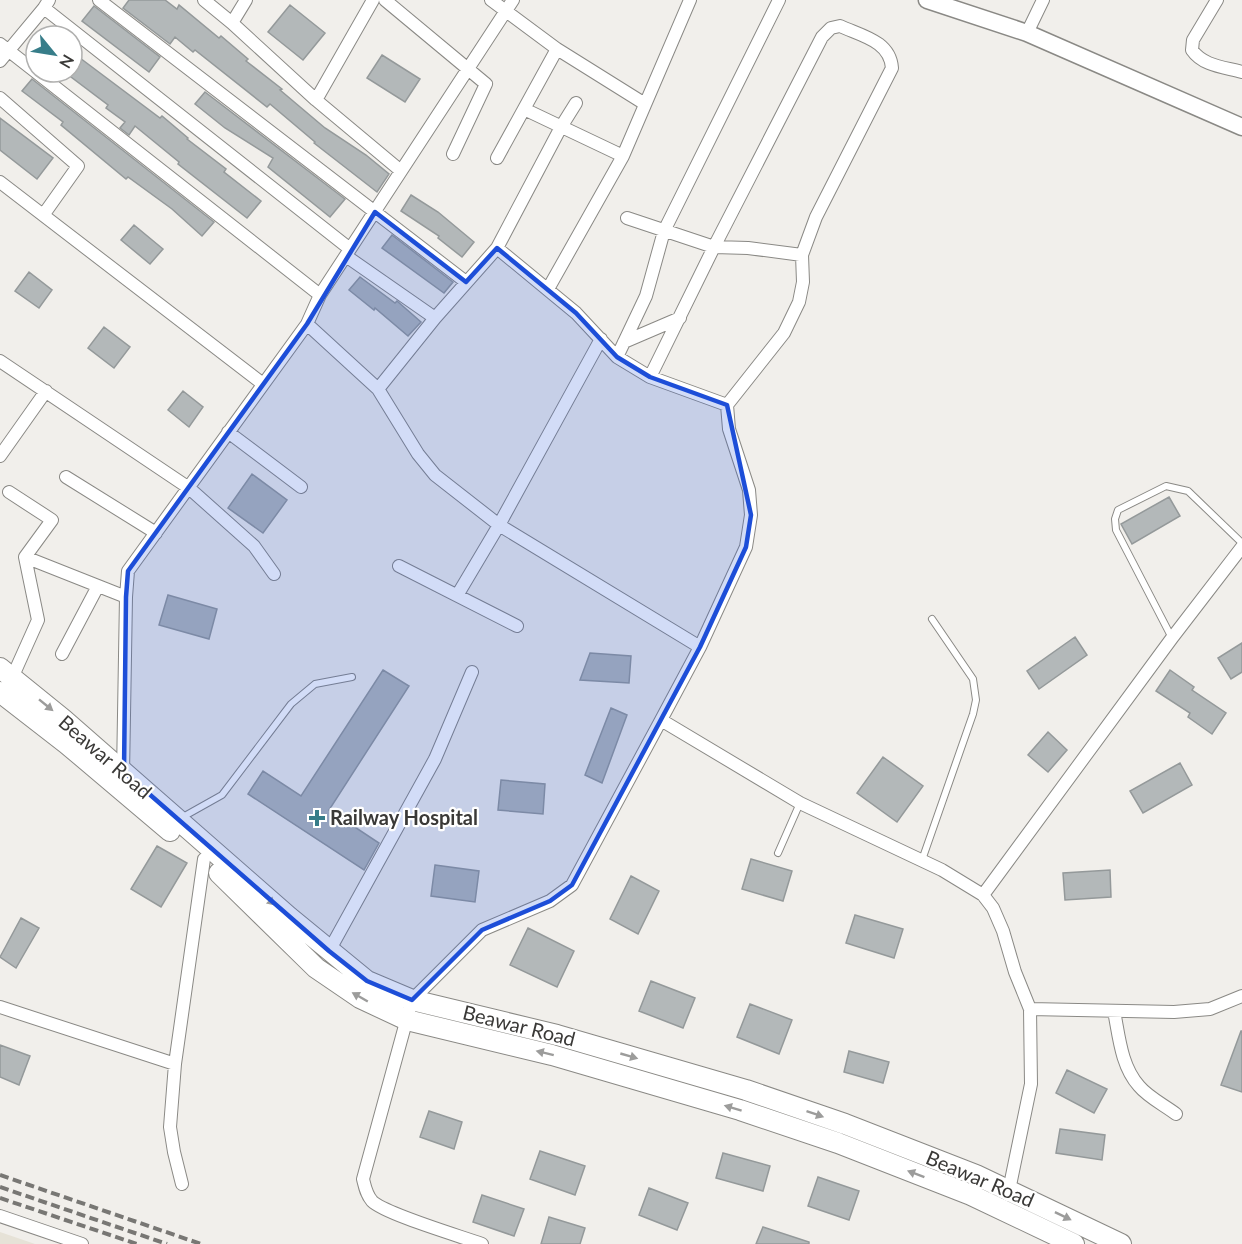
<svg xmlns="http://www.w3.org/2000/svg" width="1242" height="1244" viewBox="0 0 1242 1244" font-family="Lato,sans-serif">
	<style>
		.built { fill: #e6e2d7 }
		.building { fill: #b3b8b9; stroke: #94999a; stroke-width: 1.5 }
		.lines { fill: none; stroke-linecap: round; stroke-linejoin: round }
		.lane-casing { stroke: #8a8985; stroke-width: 8 }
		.street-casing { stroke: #8a8985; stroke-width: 14 }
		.secondary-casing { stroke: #8a8985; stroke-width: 19 }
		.primary-casing { stroke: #8a8985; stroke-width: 22 }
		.lane { stroke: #fff; stroke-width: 6 }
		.street { stroke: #fff; stroke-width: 12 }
		.secondary { stroke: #fff; stroke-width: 16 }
		.primary { stroke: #fff; stroke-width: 20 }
		.rail { stroke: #787774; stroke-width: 4; stroke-dasharray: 9 4.5; stroke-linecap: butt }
		.oneway { fill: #9c9c9b }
		.marked { fill: #1d4ed8; fill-opacity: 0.2; stroke: #1d4ed8; stroke-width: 4.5; stroke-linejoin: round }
		.poi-dot { fill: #377d89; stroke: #fff; stroke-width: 2 }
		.labels { text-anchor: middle; stroke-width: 4.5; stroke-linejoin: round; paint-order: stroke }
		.street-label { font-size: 20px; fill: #3a3937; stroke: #fff }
		.poi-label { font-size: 20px; font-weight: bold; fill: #3a3937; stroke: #fff; text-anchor: start }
	</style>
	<rect width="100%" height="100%" fill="#f1efeb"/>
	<path class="built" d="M0,1232L35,1244H0Z"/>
	<path class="building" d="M129,0H165L177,9L179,5L219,38L221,36L248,59L246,61L282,89L280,90L325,128L366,155L389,174L377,192L314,143L315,142L270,104L267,107L195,50L193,52L175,37L170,44L123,8Z
		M290,5L325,33L303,60L268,32Z
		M94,6L160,57L149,72L82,21Z
		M72,52L160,118L162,116L188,138L187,139L226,169L224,172L261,201L247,218L178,164L179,162L135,126L129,135L120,128L125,122L106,108L108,105L67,74L72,72Z
		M382,55L420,79L405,102L367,78Z
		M32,79L214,222L202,236L172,209L128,177L126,179L61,125L63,122L22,91Z
		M205,92L345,199L330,217L268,167L273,158L225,128L195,104Z
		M0,118L53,158L37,179L0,150Z
		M411,195L438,212L474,242L462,257L438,238L439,236L401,211Z
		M134,225L163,249L150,264L121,240Z
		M392,235L453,282L444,293L382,248Z
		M29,272L52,290L39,308L15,291Z
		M360,277L395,303L397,301L421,322L408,336L375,308L374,310L349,290Z
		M104,327L130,347L114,368L88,348Z
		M183,391L203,407L189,427L168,410Z
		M252,474L287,500L263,533L228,508Z
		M1169,497L1180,516L1132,544L1121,524Z
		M168,595L217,609L209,639L159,625Z
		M1075,637L1087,655L1039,689L1027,671Z
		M1242,643V672L1231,679L1218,658Z
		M590,653L631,656L629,683L580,680Z
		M383,670L409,686L329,810L379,843L364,870L248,794L263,771L301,796Z
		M1170,670L1194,687L1192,690L1226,713L1212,734L1188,717L1190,713L1156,691Z
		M611,708L627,715L602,783L585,775Z
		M1048,732L1067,750L1048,772L1028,755Z
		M883,757L923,786L897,822L857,793Z
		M1180,763L1192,785L1143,813L1130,791Z
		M501,780L545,784L543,814L498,810Z
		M157,846L187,863L161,907L131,889Z
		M751,859L792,871L783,901L742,889Z
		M435,865L479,871L475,902L431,896Z
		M1110,870L1111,897L1065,900L1063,873Z
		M631,876L659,891L638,934L610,919Z
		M855,915L903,929L894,958L846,943Z
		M21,918L39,928L16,968L0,957Z
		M528,928L574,951L557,987L510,965Z
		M651,981L695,998L683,1028L639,1011Z
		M750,1004L792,1020L779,1054L737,1037Z
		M1241,1031H1242V1092L1221,1085Z
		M0,1045L30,1056L19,1085L0,1077Z
		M849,1051L889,1062L883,1083L844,1072Z
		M1067,1070L1107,1089L1094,1113L1056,1093Z
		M429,1111L462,1122L454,1149L420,1137Z
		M1060,1129L1105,1135L1102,1160L1056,1153Z
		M540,1151L585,1166L575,1195L530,1179Z
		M723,1153L770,1166L763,1191L716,1178Z
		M818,1177L859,1191L849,1220L808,1206Z
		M649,1188L688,1203L677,1230L639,1215Z
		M482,1195L524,1209L514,1236L473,1222Z
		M549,1217L585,1228L580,1244H541Z
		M763,1227L809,1242V1244H756Z"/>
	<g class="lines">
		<defs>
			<path id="lane" d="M1172,638L1116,530L1115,519L1118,510L1166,486L1188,491L1242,543
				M181,818L222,795L291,704L315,684L352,677
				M778,853L800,803
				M922,860L973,714L976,700L973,679L932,619"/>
			<path id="street" d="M99,0L466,282
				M204,0L232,23L316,100L401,171
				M385,0L486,84L453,154
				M491,0L557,49
				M1217,0L1193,40L1192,50C1203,66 1224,67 1242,72
				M44,8L350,249
				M232,23L246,0
				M1027,33L1043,0
				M0,44L36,72
				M0,61L44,8L49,0
				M36,72L320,295
				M0,98L78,166L44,214
				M316,100L373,0
				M524,109L623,156
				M497,158L557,49L645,104
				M0,182L263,384
				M627,218L714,247L748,248L802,255
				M497,248L576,313L617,357L650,377L727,405
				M346,256L435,318
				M548,289L623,156L690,0
				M307,324L378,389L418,454L435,475L499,525L700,647
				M624,342L680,318
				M617,357L646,296L664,231L779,0
				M0,361L189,488L254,546L274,574
				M650,377L714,247L822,37L831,28L840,26C862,36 890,41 892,68L816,217L802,255L803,282L799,302L784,333L727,405L729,429L749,490L751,515L746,547L700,647L661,720
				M378,389L435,318L497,248L561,127L576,103
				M228,432L301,487
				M0,456L46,391
				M66,477L156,533
				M9,492L52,520L25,557
				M399,566L517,626
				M458,594L499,525L601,339
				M62,654L98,586
				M12,678L38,620L25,557L126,597
				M123,774L126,597L128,571L307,324L320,295L513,0
				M329,951L435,759L472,672
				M0,1007L175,1064
				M1030,1009L1174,1012L1210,1009L1242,996
				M1114,1011C1119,1036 1121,1066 1139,1086C1148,1097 1164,1105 1176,1114
				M182,1184L174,1152L170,1127L175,1064L204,859
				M1008,1195L1031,1084L1030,1009L1015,972L1003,931L993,908L983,895L1172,638L1242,547
				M0,1216L82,1244
				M482,1244C460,1236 385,1214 372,1201C366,1194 365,1187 363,1179L412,1000L482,930L550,901L572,885L661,720L800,803L942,870L983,895"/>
			<path id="secondary" d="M927,0L1027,33L1242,127"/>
			<path id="primary" d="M0,668L63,719L289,917L367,981L412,1000L557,1035L746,1090L845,1124L976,1175L1121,1244
				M0,692L67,744L170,831
				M219,873L316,968L360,998L407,1020L552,1055L740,1110L838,1143L971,1195L1074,1244"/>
		</defs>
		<use href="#lane" class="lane-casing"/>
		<use href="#street" class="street-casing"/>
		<use href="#secondary" class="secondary-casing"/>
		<use href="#primary" class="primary-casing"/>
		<use href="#lane" class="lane"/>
		<use href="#street" class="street"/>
		<use href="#secondary" class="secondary"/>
		<use href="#primary" class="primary"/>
		<path class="rail" d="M0,1175L201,1244
			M0,1187L167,1244
			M0,1198L137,1244"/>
	</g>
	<defs><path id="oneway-solid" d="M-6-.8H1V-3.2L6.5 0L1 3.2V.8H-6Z" transform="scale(1.5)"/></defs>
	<g class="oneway">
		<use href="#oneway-solid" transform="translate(46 705) rotate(39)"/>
		<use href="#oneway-solid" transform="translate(268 899) rotate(42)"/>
		<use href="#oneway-solid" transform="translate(360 997) rotate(-150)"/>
		<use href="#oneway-solid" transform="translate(545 1053) rotate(-166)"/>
		<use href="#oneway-solid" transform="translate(629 1056) rotate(16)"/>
		<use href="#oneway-solid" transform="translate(733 1108) rotate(-163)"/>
		<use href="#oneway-solid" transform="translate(815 1114) rotate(19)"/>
		<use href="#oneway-solid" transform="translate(916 1174) rotate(-159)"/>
		<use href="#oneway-solid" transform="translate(1063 1216) rotate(26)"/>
	</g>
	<path class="marked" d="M375,212L466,282L497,248L576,313L617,357L650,377L727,405L751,515L746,547L700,647L572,885L550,901L482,930L412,1000L367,981L329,951L124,772L126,597L128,571L307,324Z"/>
	<path class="poi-dot" d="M314 809h6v6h6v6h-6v6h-6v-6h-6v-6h6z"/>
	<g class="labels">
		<g class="street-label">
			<text transform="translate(105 757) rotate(41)" y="7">Beawar Road</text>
			<text transform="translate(519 1026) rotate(14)" y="7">Beawar Road</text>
			<text transform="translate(980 1179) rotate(23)" y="7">Beawar Road</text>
		</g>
		<g class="poi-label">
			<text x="330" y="825">Railway Hospital</text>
		</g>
	</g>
	<g transform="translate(54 54) rotate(120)"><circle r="28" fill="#ffffff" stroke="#b0b0af" stroke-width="1.5"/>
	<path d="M0-4.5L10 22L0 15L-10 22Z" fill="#377d89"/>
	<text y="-9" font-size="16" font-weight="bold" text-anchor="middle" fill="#3a3937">N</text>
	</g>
</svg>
